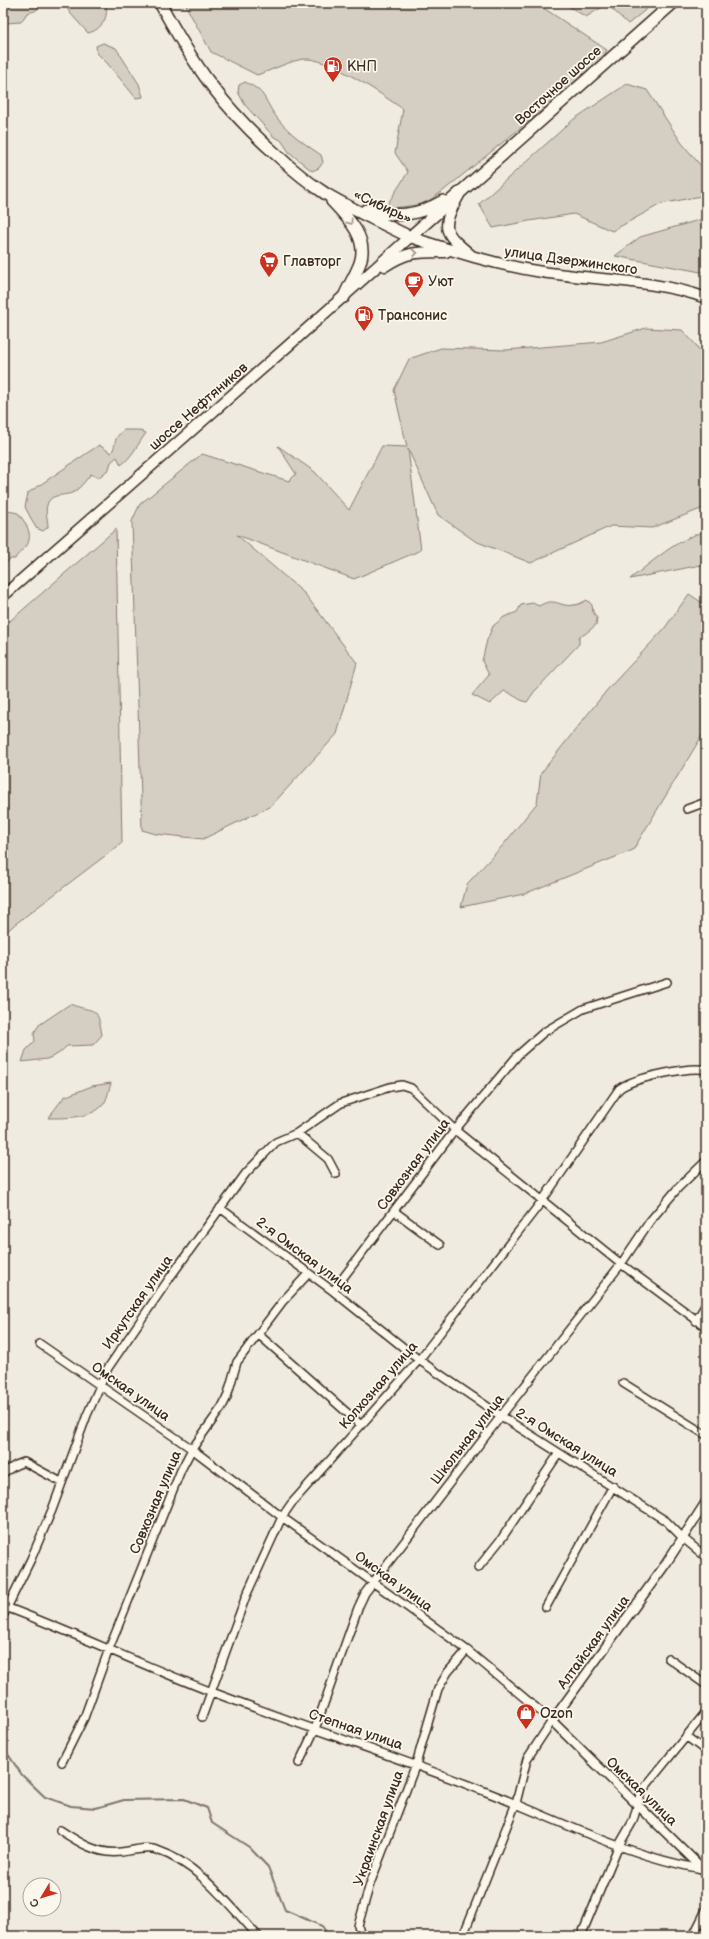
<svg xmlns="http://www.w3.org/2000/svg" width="709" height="1939" viewBox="0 0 709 1939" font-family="'Balsamiq Sans',sans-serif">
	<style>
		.green { fill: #d5cec3; stroke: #887c70 }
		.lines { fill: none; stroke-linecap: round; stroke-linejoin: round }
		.stream { stroke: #7f7367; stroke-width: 2 }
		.minor-casing { stroke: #3b2a1e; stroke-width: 10 }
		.tertiary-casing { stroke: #3b2a1e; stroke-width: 11 }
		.secondary-casing { stroke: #3b2a1e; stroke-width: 13 }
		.trunk-casing { stroke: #3b2a1e; stroke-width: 14 }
		.minor { stroke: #fbf7ec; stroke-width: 7 }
		.tertiary { stroke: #fbf7ec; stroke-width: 8 }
		.secondary { stroke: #fbf7ec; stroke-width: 10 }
		.trunk { stroke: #fbf7ec; stroke-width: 11 }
		.oneway { stroke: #9b9085 }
		.labels { text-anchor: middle; stroke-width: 3.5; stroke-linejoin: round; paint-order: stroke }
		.poi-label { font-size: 14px; fill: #3b2a1e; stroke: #fbf7ec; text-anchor: start }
		.street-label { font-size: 14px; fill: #3b2a1e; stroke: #fbf7ec }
	</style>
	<rect width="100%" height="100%" fill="#f0ebe0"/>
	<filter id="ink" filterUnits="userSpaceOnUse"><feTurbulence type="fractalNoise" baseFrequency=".025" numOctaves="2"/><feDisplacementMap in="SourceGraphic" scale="8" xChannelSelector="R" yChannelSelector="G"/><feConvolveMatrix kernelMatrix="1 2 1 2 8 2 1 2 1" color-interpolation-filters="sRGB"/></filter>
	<g filter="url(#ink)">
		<path class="green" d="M3,3H44L35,11L27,13L21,22L6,23L3,28Z
			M64,3H105C110,16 102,30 88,33L70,13Z
			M186,3H536L607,50L599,64L443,191L424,204L394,208L387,205L408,172L395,153L403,109C382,95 329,57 304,59C292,60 270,71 257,75L211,52L187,8Z
			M564,3H654L628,24L607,4L586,17Z
			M103,43L116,48L139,84L143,97L136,98L107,63L97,53L96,46Z
			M245,82C268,92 264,102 278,119C290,134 305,144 321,155L323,162L319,168L312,171L289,152L281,140L274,137L245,105L238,92L239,85Z
			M627,84L647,90L681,142L706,172V195L661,204L612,231L574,214L529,221L493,228L479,204L574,119Z
			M706,218V273L615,256L640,237Z
			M646,328L682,330L696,345L706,362V507L652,528L611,526L531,563L475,541L438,515L408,449L421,550L354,579L237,535L305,594L357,663L337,734L271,806L203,839L156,834L142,830L132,521L140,504L202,454L289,481L296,474L278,446L315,472L349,510L382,446L407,447L394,390L409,359L441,348L506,350L601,342Z
			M124,430H137L146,433C138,444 132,457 121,465L117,457L111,462L109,469L98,478L91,474C86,480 81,487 74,492C65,497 51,492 47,505C45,512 48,519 48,527L43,531L36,528L25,507L28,493L99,445L111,453C118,443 111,440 124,430Z
			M4,510L18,513C26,523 35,536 25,548C21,552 18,553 15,559H10L3,566Z
			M116,529L122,843L14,925L3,935V627Z
			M706,531V564L630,579C653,561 677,539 706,531Z
			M689,594L701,602L706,601V729L633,850L524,894L461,907L467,884L504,844L537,803L541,773L607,690L664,629Z
			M587,600L592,605L593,612L597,618L596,625L585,634L579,637V644L534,692L527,702C519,701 512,693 504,691L490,704L472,695L489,675L482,661L487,640L493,626L504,617L517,612L521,605L533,603L539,606C555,596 560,608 574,605C578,605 583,602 587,600Z
			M70,1004C95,1014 97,1003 102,1035L93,1045L67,1046L58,1054L47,1059L22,1062L26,1050L35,1041L34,1033L39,1025Z
			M111,1083C109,1089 108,1096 105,1102C95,1119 64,1118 48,1118L64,1097L92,1086Z"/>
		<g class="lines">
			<path class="stream" d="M3,1747L22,1775L45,1797L71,1806L96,1808L124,1800L184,1799L207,1808L212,1823L249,1847L268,1867L285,1910L322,1926L329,1936"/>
			<defs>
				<path id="minor" d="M687,809L706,802
					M297,1133L328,1159L336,1174
					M220,1208L333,1291L419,1360L501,1416L666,1521L683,1538L706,1557
					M394,1211L440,1245
					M333,1291L455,1130L518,1055L544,1032L583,1009L667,982
					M696,1321L706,1304
					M258,1334L361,1425
					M40,1344L192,1449L282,1517L467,1650L552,1721L527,1759L516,1803L463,1936
					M623,1383L706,1435
					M3,1473L16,1465L24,1462L61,1482
					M478,1568L502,1538L559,1453
					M3,1606C73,1632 141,1665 212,1692C299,1725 389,1754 476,1788C551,1816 622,1855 702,1869
					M546,1607L613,1486
					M3,1616L31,1559L52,1510L87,1415L108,1368L171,1276L246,1173L276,1142L297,1133L341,1103L390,1087L402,1085L411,1088L455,1130L621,1264L706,1327
					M668,1658L706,1685
					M202,1717L246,1596L282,1517L291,1504L419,1360L542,1201L619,1089C632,1078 690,1066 706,1070
					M687,1737L706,1751
					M62,1762L84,1718L109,1649L181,1470L192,1449L222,1407L227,1397L237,1362L283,1301L308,1274
					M299,1763L315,1729L358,1608L365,1593L501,1416L621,1264L650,1221L678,1188L706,1161
					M60,1830C78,1842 98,1855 121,1852C132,1851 146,1846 157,1850C199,1864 229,1905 258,1936
					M361,1936L358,1926L370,1884L416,1764L438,1689L448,1672L467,1650
					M581,1936L618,1847L633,1821L641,1792L706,1712
					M693,1936L706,1910"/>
				<path id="tertiary" d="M706,1502L665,1565L552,1721L706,1872"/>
				<path id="secondary" d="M459,195C440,229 443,232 472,256
					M385,266C408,251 419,252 446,252
					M3,596L288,346L410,237C453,251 496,265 542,272C593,280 659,280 706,298"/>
				<path id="trunk" d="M160,3C194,66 224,109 278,156C293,170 309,183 326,194C353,210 382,223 410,237L673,3
					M332,201C347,217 369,238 360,263C356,274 349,285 344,297
					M366,210C397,217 415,217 443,201"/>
			</defs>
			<use href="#minor" class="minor-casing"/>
			<use href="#tertiary" class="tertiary-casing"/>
			<use href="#secondary" class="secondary-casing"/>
			<use href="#trunk" class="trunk-casing"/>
			<use href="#minor" class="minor"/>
			<use href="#tertiary" class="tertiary"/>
			<use href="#secondary" class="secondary"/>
			<use href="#trunk" class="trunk"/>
		</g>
		<defs><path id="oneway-chevron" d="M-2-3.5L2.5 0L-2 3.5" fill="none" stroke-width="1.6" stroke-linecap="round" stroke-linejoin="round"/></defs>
		<g class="oneway">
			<use href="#oneway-chevron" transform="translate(350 222) rotate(54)"/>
			<use href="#oneway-chevron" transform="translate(415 253) rotate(-8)"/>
		</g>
	</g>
	<defs>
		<symbol id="fuel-pin" viewBox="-11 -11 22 30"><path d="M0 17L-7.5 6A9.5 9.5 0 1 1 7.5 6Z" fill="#c8321e" stroke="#fbf7ec"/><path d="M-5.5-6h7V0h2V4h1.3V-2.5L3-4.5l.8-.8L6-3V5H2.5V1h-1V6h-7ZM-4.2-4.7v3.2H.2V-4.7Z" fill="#fff"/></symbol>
		<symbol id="supermarket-pin" viewBox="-11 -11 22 30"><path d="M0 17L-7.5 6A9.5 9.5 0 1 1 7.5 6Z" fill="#c8321e" stroke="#fbf7ec"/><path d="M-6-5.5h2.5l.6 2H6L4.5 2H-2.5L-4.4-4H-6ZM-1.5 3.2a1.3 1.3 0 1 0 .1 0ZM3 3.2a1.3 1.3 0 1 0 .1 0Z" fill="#fff"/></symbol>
		<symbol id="cafe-pin" viewBox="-11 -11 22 30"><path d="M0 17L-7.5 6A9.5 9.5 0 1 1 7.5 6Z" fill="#c8321e" stroke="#fbf7ec"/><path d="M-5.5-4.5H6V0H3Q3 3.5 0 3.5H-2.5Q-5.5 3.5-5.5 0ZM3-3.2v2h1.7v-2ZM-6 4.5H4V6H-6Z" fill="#fff"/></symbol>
		<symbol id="shop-pin" viewBox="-11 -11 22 30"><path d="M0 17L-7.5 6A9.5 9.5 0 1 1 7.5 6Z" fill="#c8321e" stroke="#fbf7ec"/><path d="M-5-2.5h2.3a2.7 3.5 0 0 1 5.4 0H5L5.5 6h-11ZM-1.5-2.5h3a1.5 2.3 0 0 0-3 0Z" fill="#fff"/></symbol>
	</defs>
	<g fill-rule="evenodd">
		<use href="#fuel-pin" x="322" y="55" width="22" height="30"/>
		<use href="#supermarket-pin" x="258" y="250" width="22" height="30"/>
		<use href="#cafe-pin" x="403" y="270" width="22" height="30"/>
		<use href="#fuel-pin" x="353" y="304" width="22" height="30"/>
		<use href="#shop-pin" x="515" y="1702" width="22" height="30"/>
	</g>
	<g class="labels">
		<g class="poi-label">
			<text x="347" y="71">КНП</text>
			<text x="283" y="266">Главторг</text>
			<text x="428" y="286">Уют</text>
			<text x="378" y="320">Трансонис</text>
			<text x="540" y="1718">Ozon</text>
		</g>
		<g class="street-label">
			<text transform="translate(558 85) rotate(-42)" y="5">Восточное шоссе</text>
			<text transform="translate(383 206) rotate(25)" y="5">«Сибирь»</text>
			<text transform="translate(571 260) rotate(8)" y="5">улица Дзержинского</text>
			<text transform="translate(198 406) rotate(-41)" y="5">шоссе Нефтяников</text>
			<text transform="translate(413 1164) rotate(-53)" y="5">Совхозная улица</text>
			<text transform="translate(305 1255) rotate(37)" y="5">2-я Омская улица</text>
			<text transform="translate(137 1302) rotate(-55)" y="5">Иркутская улица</text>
			<text transform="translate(378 1385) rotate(-49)" y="5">Колхозная улица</text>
			<text transform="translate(131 1391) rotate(35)" y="5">Омская улица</text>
			<text transform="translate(467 1439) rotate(-52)" y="5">Школьная улица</text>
			<text transform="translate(567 1442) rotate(32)" y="5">2-я Омская улица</text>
			<text transform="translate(155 1502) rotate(-67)" y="5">Совхозная улица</text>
			<text transform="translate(394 1581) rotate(36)" y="5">Омская улица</text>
			<text transform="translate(593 1642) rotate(-54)" y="5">Алтайская улица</text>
			<text transform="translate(356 1729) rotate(19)" y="5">Степная улица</text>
			<text transform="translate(642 1791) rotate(44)" y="5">Омская улица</text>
			<text transform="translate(378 1828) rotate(-70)" y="5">Украинская улица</text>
		</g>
	</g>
	<rect width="709" height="1939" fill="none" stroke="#fbf7ec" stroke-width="16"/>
	<rect x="8" y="8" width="693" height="1923" fill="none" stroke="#3b2a1e" stroke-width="1.5" filter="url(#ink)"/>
	<g transform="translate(42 1897) rotate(232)"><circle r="19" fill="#fbf7ec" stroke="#aea59a"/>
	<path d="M0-3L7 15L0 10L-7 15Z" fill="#c8321e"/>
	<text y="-6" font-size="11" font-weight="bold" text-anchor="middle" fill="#3b2a1e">С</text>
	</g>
</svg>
